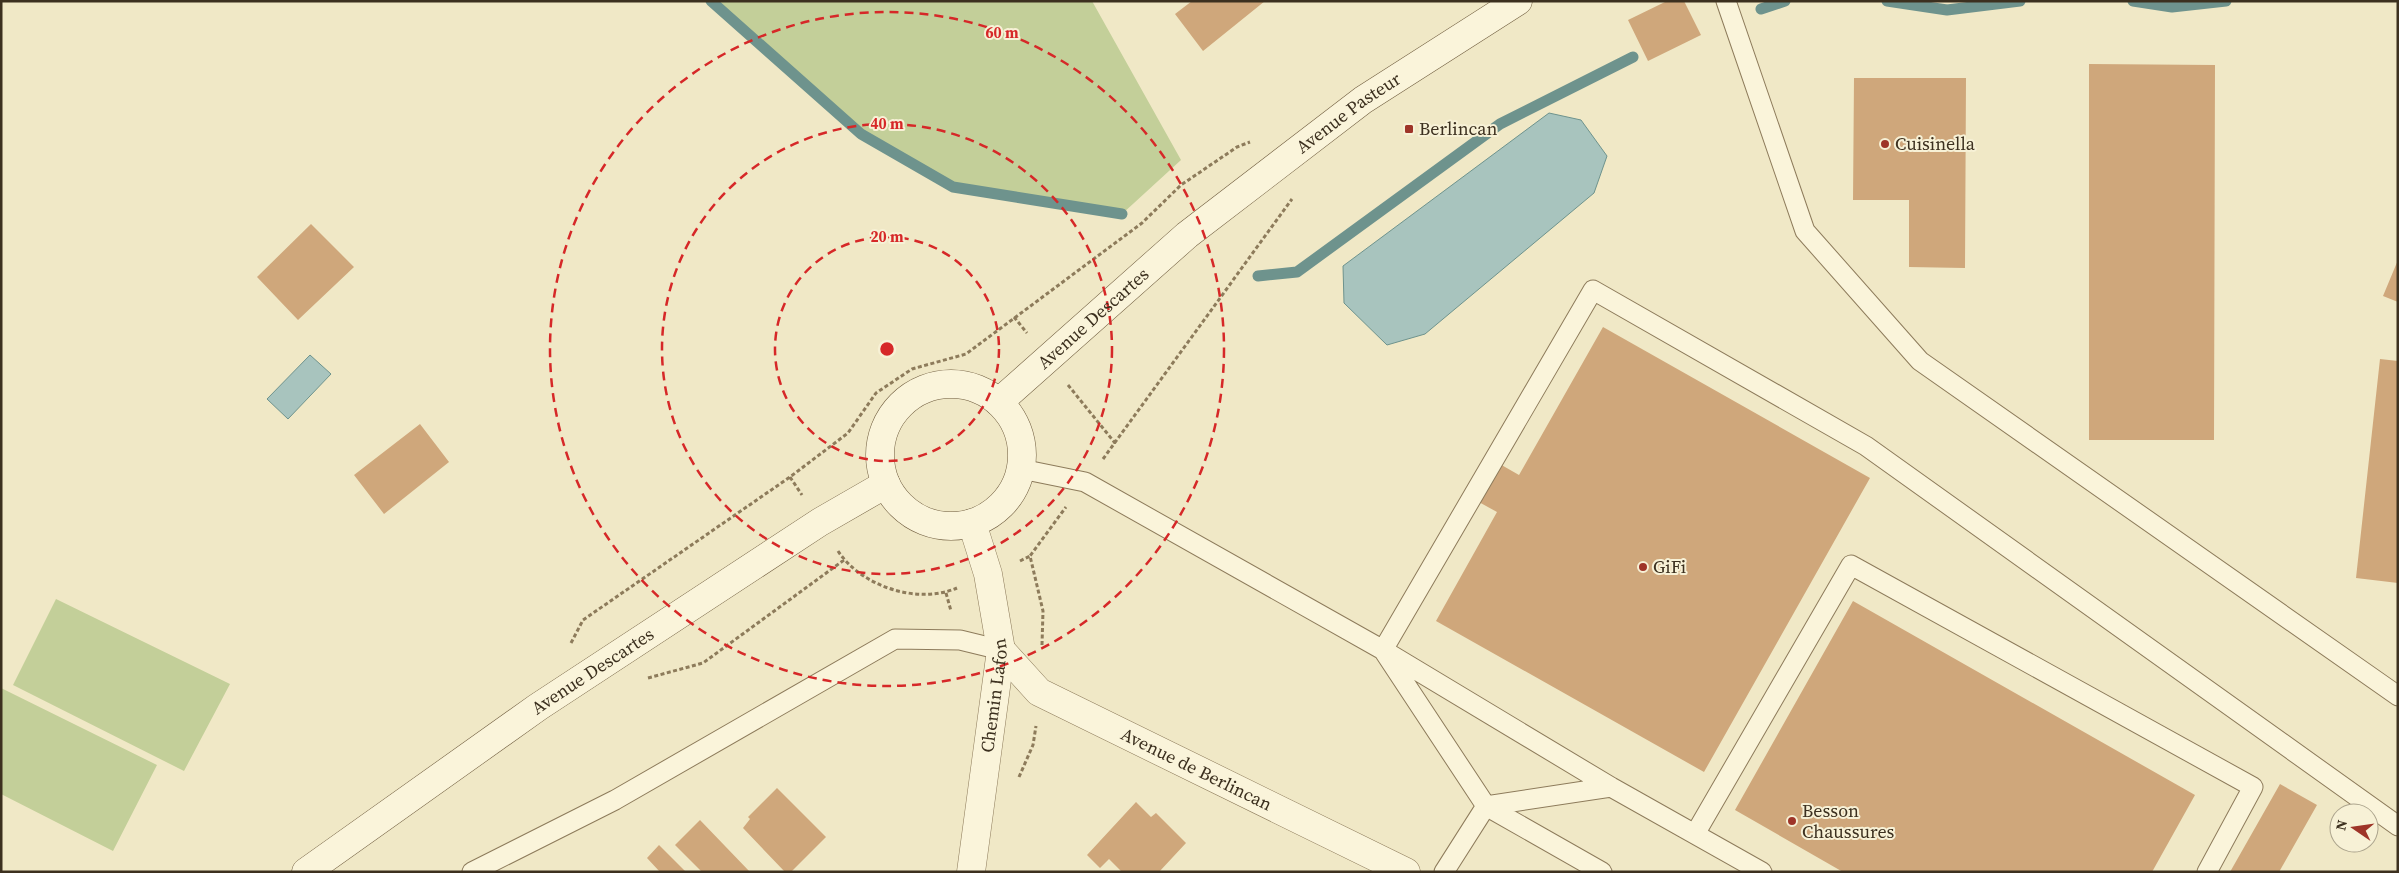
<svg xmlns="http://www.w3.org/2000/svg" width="2399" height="873" viewBox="0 0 2399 873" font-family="'Source Serif 4',serif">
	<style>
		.green { fill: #c3cf99 }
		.water { fill: #a8c4be; stroke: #6e938d }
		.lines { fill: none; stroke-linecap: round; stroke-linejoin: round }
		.stream { stroke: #6e938d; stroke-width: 11 }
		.building { fill: #cfa77b }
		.service-casing { stroke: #8d7b5b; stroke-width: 21 }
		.minor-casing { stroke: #8d7b5b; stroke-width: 29 }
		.tertiary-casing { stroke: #8d7b5b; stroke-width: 29 }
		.secondary-casing { stroke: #6f5c3e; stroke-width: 29 }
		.path { stroke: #8d7b5b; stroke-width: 3; stroke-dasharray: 4 2.5; stroke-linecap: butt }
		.service { stroke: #faf4da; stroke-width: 19 }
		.minor { stroke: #faf4da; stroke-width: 28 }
		.tertiary { stroke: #faf4da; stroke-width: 28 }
		.secondary { stroke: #faf4da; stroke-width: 28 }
		.ring { fill: none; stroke: #d62828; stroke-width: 2.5; stroke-dasharray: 9 6 }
		.poi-dot { fill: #9e3428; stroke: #f7f1d6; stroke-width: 2 }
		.labels { text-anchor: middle; stroke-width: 4; stroke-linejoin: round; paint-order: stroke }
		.street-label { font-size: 18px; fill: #3c301f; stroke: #f7f1d6 }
		.poi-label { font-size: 18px; fill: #3c301f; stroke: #f7f1d6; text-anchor: start }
		.centre { fill: #d62828; stroke: #f7f1d6; stroke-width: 2.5 }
		.ring-label { font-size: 15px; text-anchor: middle; font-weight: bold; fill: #d62828; stroke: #f7f1d6; stroke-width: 4; stroke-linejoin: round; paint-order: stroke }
	</style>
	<rect width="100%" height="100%" fill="#f0e8c6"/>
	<path class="green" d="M711,1H1092L1181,160L1122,214L953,187L861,134Z
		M56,599L230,684L184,771L13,685Z
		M1,688L157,765L113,851L1,794Z"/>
	<path class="water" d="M1549,113L1581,120L1607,156L1594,193L1425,334L1387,345L1344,303L1343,266Z
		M310,355L331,374L288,419L267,399Z"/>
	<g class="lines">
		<path class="stream" d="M711,1L861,134L953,187L1122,214
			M1887,1L1947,10L2020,1
			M2133,1L2172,7L2226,1
			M1761,9L1785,1
			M1258,276L1297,272L1500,124L1633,57"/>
	</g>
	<path class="building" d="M1192,1H1265L1203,51L1175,14Z
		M1667,1H1684L1701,35L1648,61L1628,20Z
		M2089,64L2215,65L2214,440H2089Z
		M1854,78H1966L1965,268L1909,267V200H1853Z
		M311,224L354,267L298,320L257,277Z
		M2398,260V302L2383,296Z
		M1603,327L1870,478L1704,772L1436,621L1497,512L1477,501L1498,463L1519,475Z
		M2380,359L2398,361V583L2356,578Z
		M420,424L449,462L384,514L354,475Z
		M1853,601L2195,795L2152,872H1843L1735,810Z
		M2280,784L2317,805L2279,872H2230Z
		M777,788L826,837L791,872H785L743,828L750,819L748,817Z
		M1136,802L1151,817L1156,813L1186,843L1159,872H1122L1109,859L1100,868L1087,855Z
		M700,820L750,872H702L675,845Z
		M659,845L686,872H660L647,858Z"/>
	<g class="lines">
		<defs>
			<path id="service" d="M1726,1L1805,231L1920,361L2398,696
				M1021,469L1085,482L1383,650L1611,787
				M1695,834L1851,565L2253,787L2207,872
				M472,872L615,800L895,639L960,640L1001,650
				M1444,872L1486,806L1611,787L1762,872
				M1602,872L1486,806L1383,650L1593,290L1866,446L2398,826"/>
			<g id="minor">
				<path id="s1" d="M1001,650L1039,692L1406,872"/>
			</g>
			<g id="tertiary">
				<path id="s2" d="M971,872L1001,650L988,574L972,523"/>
			</g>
			<g id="secondary">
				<circle cx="951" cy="455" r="71"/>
				<path id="s3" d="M999,402L1187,235L1363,100L1518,1"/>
				<path id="s4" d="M306,872L538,707L820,522L886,484"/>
			</g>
		</defs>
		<use href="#service" class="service-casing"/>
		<use href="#minor" class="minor-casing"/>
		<use href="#tertiary" class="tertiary-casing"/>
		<use href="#secondary" class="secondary-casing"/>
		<path class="path" d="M1014,317L1027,333
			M1068,385L1115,443
			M1103,459L1292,199
			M790,477L802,495
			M838,551C861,586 917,605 957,588
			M1020,561L1030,556
			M946,593L951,611
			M571,643L583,620L790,477L848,433L876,393L912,369L966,354L1142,223L1181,185L1237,147L1250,142
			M1042,645L1043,611L1030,556L1066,507
			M648,678L703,663L844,560
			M1019,777L1033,745L1036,726"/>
		<use href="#service" class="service"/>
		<use href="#minor" class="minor"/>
		<use href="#tertiary" class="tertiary"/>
		<use href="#secondary" class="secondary"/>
	</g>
	<g class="ring">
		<circle cx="887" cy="349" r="112"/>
		<circle cx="887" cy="349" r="225"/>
		<circle cx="887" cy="349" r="337"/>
	</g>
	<g class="poi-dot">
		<rect x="1404" y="124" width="10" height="10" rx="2.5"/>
		<circle cx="1885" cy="144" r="5"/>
		<circle cx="1643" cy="567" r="5"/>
		<circle cx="1792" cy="821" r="5"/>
	</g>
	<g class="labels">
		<g class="street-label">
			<text dy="6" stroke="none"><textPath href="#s3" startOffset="454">Avenue Pasteur</textPath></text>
			<text dy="6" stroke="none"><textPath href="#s3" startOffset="126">Avenue Descartes</textPath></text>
			<text dy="6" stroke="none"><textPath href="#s4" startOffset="350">Avenue Descartes</textPath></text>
			<text dy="6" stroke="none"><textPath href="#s2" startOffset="178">Chemin Lafon</textPath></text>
			<text dy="6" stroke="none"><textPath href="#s1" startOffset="232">Avenue de Berlincan</textPath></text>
		</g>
		<g class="poi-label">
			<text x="1419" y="135">Berlincan</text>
			<text x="1895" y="150">Cuisinella</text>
			<text x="1653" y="573">GiFi</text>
			<text x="1802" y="817">Besson<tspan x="1802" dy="21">Chaussures</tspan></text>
		</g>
	</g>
	<circle cx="887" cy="349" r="8" class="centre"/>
	<g class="ring-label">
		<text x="1002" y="38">60 m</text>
		<text x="887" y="129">40 m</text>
		<text x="887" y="242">20 m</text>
	</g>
	<rect width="2399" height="873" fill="none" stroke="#3c301f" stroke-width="5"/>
	<g transform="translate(2354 828) rotate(283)"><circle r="24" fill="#f7f1d6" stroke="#aca48d"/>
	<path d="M0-4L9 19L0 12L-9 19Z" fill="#9e3428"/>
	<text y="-8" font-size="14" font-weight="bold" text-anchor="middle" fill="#3c301f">N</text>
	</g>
</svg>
